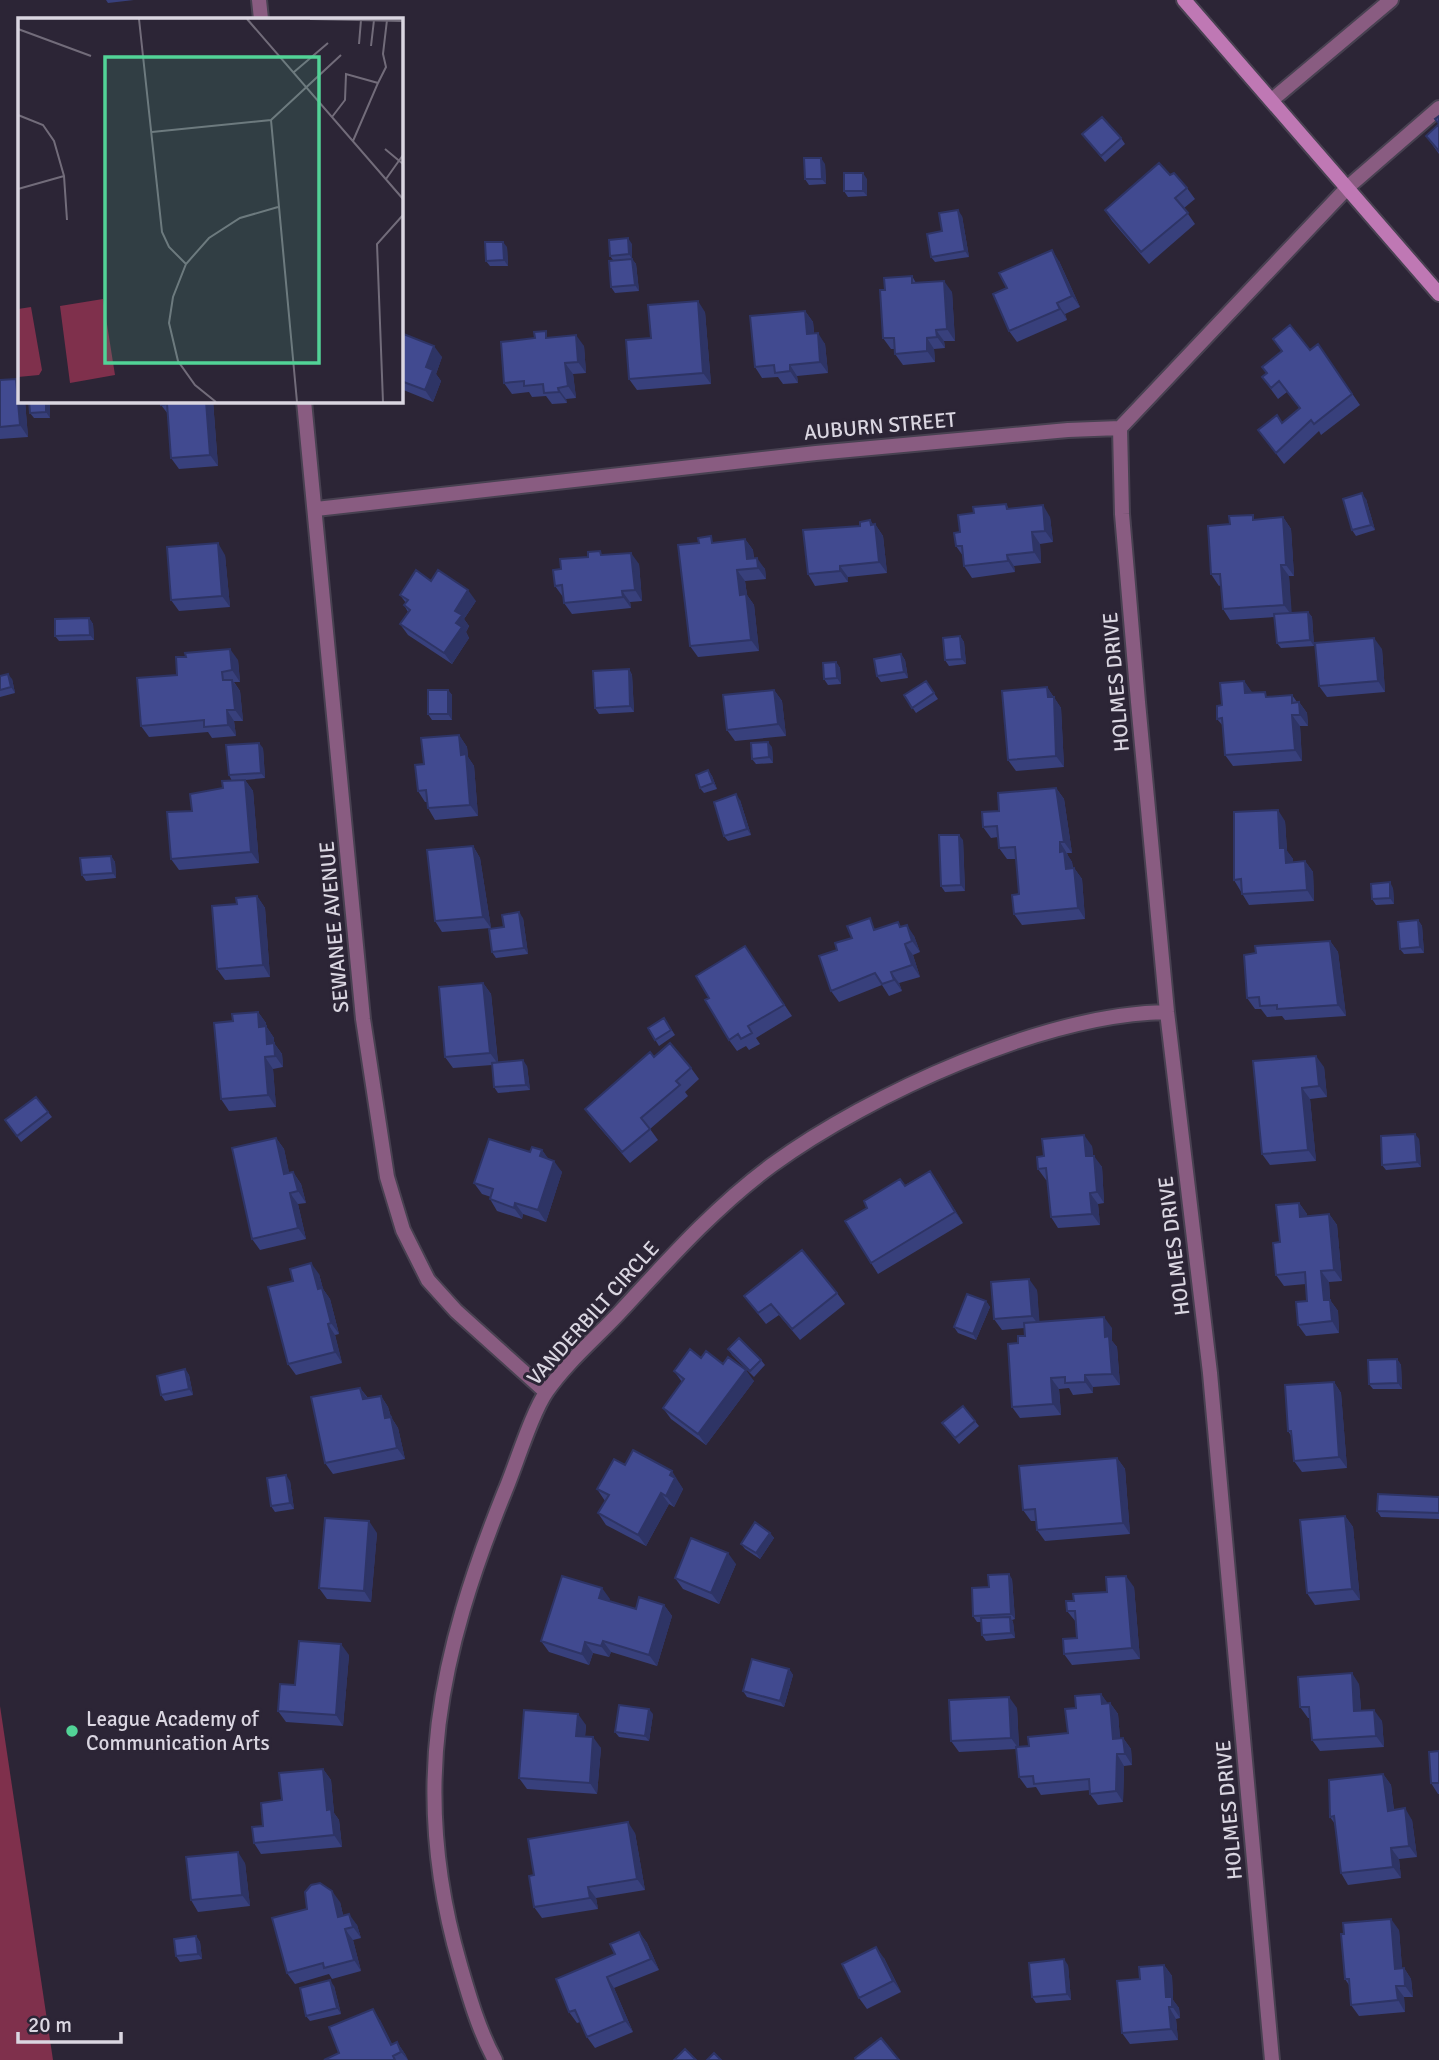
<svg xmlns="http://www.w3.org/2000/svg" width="1439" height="2060" viewBox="0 0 1439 2060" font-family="Signika,sans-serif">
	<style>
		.green { fill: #7f304c }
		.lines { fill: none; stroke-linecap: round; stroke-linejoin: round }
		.service-casing { stroke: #484151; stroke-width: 18 }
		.minor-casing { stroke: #484151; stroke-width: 18 }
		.secondary-casing { stroke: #484151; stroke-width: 18 }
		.service { stroke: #895c81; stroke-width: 14 }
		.minor { stroke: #895c81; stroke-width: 14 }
		.secondary { stroke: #bf78b4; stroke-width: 14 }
		.wall { fill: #38407c }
		.shaded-wall { fill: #2e3465 }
		.building { fill: #414a90; stroke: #2e3465; stroke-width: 2 }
		.poi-dot { fill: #52d397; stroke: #2c2536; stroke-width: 2.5 }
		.labels { text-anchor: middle; stroke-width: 6; stroke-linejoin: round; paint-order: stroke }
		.street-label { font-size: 21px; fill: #dad6e1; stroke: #2c2536 }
		.poi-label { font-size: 21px; fill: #dad6e1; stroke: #2c2536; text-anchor: start }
		.inset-road { fill: none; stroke: #726c7a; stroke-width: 2 }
		.view { fill: #52d397; fill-opacity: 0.15; stroke: #52d397; stroke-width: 3.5 }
		.inset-edge { fill: none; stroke: #dad6e1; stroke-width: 3.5 }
	</style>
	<rect width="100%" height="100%" fill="#2c2536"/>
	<path class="green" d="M0,1706L53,2060H0Z"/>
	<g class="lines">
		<defs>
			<path id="service" d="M1272,100L1391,0
				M1348,187L1439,108"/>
			<path id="minor" d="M259,0L261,19
				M304,401L363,1019L387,1177L403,1230L428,1280L456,1311L546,1392
				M1120,428L1122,514L1138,702L1167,1012L1210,1373L1272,2060
				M316,509L816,453L1068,430L1120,428L1348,187
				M495,2060C479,2031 469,1996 460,1965C409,1791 439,1654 505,1491C516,1465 532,1412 547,1391C567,1362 597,1337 621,1311C669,1259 715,1207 772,1165C871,1093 1045,1014 1167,1012"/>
			<path id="secondary" d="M1184,0L1439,294"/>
		</defs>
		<use href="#service" class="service-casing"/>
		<use href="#minor" class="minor-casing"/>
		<use href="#secondary" class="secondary-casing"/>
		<use href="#service" class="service"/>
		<use href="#minor" class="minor"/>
		<use href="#secondary" class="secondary"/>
	</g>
	<path class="wall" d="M106,0H134L108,3Z
		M1439,116V154L1426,136L1439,124Z
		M1082,134L1121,138L1125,144L1105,162Z
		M825,164L826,184L809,185L805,179Z
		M1170,175L1187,188L1195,199L1184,208L1195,224L1149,264L1112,221L1105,210Z
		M867,179V196L848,197L844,191Z
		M962,216L969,257L935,262L931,257L942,231Z
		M632,244V259L636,264L639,291L615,293L611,287L613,260L610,256Z
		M507,247L508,266H490L486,261Z
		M1059,261L1080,307L1065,314L1067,320L1017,342L1009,331L1007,288Z
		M912,276L916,283L952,292L955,341H944L945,348L934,349L935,362L903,365L895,354V349H891L883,338Z
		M805,311L813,322L814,333L825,344L828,373L797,376L798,383L783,384L778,377L762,378L755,367Z
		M705,312L711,384L637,390L629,379L651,338Z
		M401,333L442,357L436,374L441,381L433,402L401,389Z
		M550,337L584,346L586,373L573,374L576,398L566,399L567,403L552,404L546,396L532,397L529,392L512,394L504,383Z
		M1273,339L1310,350L1318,344L1360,405L1321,435L1319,431L1284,464L1258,430L1282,423L1300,409L1287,392L1278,399L1262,377L1267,373L1262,367L1282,352Z
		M0,380L19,401H25L28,437L0,439Z
		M29,401H49L50,418H34L30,413Z
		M161,401H213L218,466L179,469L171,458L168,414L161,405Z
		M1366,499L1375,530L1356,536L1352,530Z
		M1006,504L1009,509L1050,517L1053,542L1040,544L1041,563L1014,566L1015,572L972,578L964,566L963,556L956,546L960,532L974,513Z
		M1283,517L1291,529L1294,576H1289L1291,613L1308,612L1312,617L1314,646L1281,648L1277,643L1275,617L1230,620L1223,609L1221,585L1219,586L1211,574L1230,524L1256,520Z
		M870,520L873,525L875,524L883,536L887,573L848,577V582L815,586L808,574L860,526Z
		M745,539L753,550L754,559L765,569L766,579L745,581L747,595L754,605L759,651L698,657L690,646L716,542Z
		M225,555L230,607L179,611L171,600Z
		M603,555L639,564L642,601L630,602L631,608L572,614L564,603L563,597L555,586L561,569Z
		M400,595L476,601L464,619L469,626L466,632L469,638L452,664L408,635L400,624L408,612L404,605L406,603Z
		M89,618L93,624L94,640L59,641L55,636Z
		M960,636L964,642L966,664L949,666L945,660Z
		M1382,649L1385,692L1327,697L1319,686Z
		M901,654L905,660L908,678L881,682L877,676Z
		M238,660L240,682H234L240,691L243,721H234L236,736L212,738L208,732L149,737L141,726Z
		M836,662L840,668L841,684L828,685L824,679Z
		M629,669L632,675L634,712L599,714L595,708Z
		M0,676L12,679L15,693L0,697Z
		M926,681L938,699L916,713L904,695Z
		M1244,681L1252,693L1268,697L1292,695L1297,702H1299L1307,713L1308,726H1300L1302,761L1233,766L1225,755L1223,726L1217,719L1222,705Z
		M1047,687L1061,708L1064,767L1016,771L1008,760Z
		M448,690L452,695V720H432L428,714Z
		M774,690L782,701L786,736L735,741L727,730Z
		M459,735L467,747L468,757L474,766L478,816L435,820L428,808L427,802H425L418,791L424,764Z
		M772,747L773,763L756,764L752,759Z
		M263,748L265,778L245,780L253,791L259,863L179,870L171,859L192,811L232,781L229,775Z
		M708,770L712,776L717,789L704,793L700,788Z
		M1056,788L1064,799L1072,853H1067L1068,856L1072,862L1073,868H1074L1082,879L1085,919L1022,925L1014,914L1019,894L1016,859H1007L999,848L998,837L991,838L983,827L999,811Z
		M740,800L751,835L728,841L724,836Z
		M1285,821L1287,851L1293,859V862L1305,861L1313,872L1314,901L1249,905L1234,880Z
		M963,840L965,891L945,892L941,886Z
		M473,846L480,858L491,928L442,932L435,921Z
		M111,856L115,862L116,878L86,881L82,875Z
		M1393,888L1394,904L1376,905L1372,899Z
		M257,896L265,908L270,977L225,980L217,969L237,904Z
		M523,918L528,954L496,958L492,952L504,927Z
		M1418,920L1422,926L1424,953L1404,954L1400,949Z
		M901,927L914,936L920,952L913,955L920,977L899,983L902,991L889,996L882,985L839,1002L831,991L837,950L877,929Z
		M1330,941L1338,952L1346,1016L1285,1020L1282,1016L1267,1017L1261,1009H1255L1247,998L1256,953Z
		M745,946L792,1016L756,1038L760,1044L749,1050L746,1046L737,1051L729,1040L709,998Z
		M483,983L491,994L498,1062L527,1066L530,1090L498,1093L494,1087L492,1065L453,1068L445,1057Z
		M258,1012L266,1023V1026L274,1038V1043L282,1054L283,1067L273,1069L276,1107L229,1111L221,1099L233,1021Z
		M664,1018L675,1035L659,1046L648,1028Z
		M654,1057L691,1068L699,1079L685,1092L688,1096L650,1129L658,1140L630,1163L593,1120L585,1109Z
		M1253,1061L1324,1067L1327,1097L1310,1099L1316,1161L1270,1165L1262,1154Z
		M36,1097L52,1117L21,1142L5,1120Z
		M276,1138L284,1149L289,1173L293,1172L301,1184L306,1203L298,1204L306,1239L260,1250L252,1239Z
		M1419,1139L1421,1167L1386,1170L1382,1165Z
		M1092,1146L1093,1156L1102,1167L1104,1203L1098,1204L1100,1225L1058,1228L1051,1217L1047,1180H1046L1038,1169L1044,1156Z
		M542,1150L548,1159L562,1172L546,1222L523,1214L522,1219L497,1211L490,1199L491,1197L482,1194L474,1183L530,1152Z
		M930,1171L963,1223L878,1274L871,1263L905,1185Z
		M1299,1203L1307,1214V1216L1329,1214L1337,1225L1342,1281L1329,1282L1330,1300L1338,1311L1339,1333L1306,1336L1298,1325L1307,1301L1306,1284L1284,1286L1276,1275L1280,1242Z
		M319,1274L323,1289L330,1299L339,1334L335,1335L342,1363L296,1375L288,1364Z
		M1037,1290L1039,1322L1112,1328V1341L1117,1347L1120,1385L1093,1387V1393L1073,1395L1069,1388L1059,1389L1061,1415L1020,1418L1012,1407L1018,1343L1025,1336V1328L1002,1330L994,1319Z
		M837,1293L845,1304L800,1340L779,1315L766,1324L744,1296Z
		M986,1301L990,1307L976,1340L958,1333L954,1327Z
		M728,1349L761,1360L765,1365L754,1377L732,1355Z
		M701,1358L723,1364L754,1381L706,1445L671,1419L663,1408L682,1382L674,1371Z
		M1397,1359L1401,1365L1402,1389H1373L1369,1384Z
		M185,1369L189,1375L193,1395L165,1401L161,1395Z
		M1334,1382L1341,1393L1347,1468L1302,1472L1294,1461L1292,1437L1288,1431Z
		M360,1388L368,1398L381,1396L388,1407L391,1417L398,1428L405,1459L333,1474L325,1463Z
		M975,1421L979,1426L959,1444L942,1423Z
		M1117,1458L1125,1469L1130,1534L1045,1541L1037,1530L1036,1521H1031L1023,1510Z
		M625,1465L679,1483L683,1489L674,1507L669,1504L646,1546L606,1525L598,1513L605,1501L597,1489Z
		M290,1481L294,1509L275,1512L271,1506Z
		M1439,1497V1519L1381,1517L1377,1511Z
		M1345,1516L1353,1527L1360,1600L1315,1605L1307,1593Z
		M377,1533L371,1602L327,1599L319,1588Z
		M770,1533L774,1538L760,1559L745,1549L741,1544Z
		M736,1564L719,1604L683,1589L675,1578Z
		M1012,1579L1015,1619L1012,1620L1013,1622L1015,1638L986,1641L982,1635L981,1622H977L973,1616L989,1587Z
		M1134,1587L1140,1659L1072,1665L1064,1654L1077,1638L1076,1622L1067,1611L1074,1601L1107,1592Z
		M610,1599L609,1601L636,1609L664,1605L672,1616L657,1666L611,1652L609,1657L593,1653L589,1665L549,1652L541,1641Z
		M349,1655L343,1726L286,1722L278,1711Z
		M789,1669L793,1675L784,1707L747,1697L743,1691Z
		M1359,1684L1361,1710L1382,1721L1384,1747L1320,1751L1312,1740L1310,1718H1308L1300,1707Z
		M1101,1694L1107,1703H1110L1118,1714L1120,1739L1123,1738L1131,1749L1132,1765L1124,1766L1123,1802L1098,1805L1090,1794V1790L1041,1795L1036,1787L1027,1788L1019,1777L1016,1749L959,1752L951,1741L1017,1708L1019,1747L1029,1746L1068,1733L1076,1708Z
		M653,1714L649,1741L619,1737L615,1732Z
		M586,1725L585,1737L601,1748L597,1794L527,1789L519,1778Z
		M1439,1751V1794H1438L1431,1783Z
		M323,1769L331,1780L334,1813L339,1820L342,1847L261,1854L254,1843L263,1826L282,1800Z
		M1383,1774L1391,1785L1394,1810L1412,1820L1417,1857L1399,1859L1401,1878L1348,1885L1341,1873L1335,1824L1330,1817Z
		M635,1833L645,1890L596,1898L598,1909L542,1918L534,1907V1875Z
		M245,1863L250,1906L198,1912L191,1900Z
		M340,1902L343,1915L357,1925L361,1938L353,1940L361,1971L332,1979L329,1974L295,1984L287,1973Z
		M1399,1930L1402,1968H1404L1411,1979L1413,1997H1404L1405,2012L1359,2016L1351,2005L1349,1985L1345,1979Z
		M639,1932L647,1943L659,1970L614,1988L633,2032L595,2048L587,2037L580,2022L577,2023L569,2012L615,1954Z
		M196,1936L200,1942L202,1959L180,1962L176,1956Z
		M884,1958L901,1992L867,2009L859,1998Z
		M1068,1965L1071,2000L1036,2003L1032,1997Z
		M1164,1965L1172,1976L1173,2000L1179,2008L1180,2018L1176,2019L1178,2040L1130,2044L1122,2033L1140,1979Z
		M334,1986L341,2014L310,2021L306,2016Z
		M380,2020L392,2044L397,2042L405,2054L408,2060H324L339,2053Z"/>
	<path class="shaded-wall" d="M821,158L825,164L826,184L822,179Z
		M863,173L867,179V196L863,191Z
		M958,210L962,216L969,257L965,251Z
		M628,238L632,244V259L636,264L639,291L635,285L632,259L629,254Z
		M503,242L507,247L508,266L504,260Z
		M1052,250L1059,261L1080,307L1072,296Z
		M944,281L952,292L955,341L947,329Z
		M698,301L705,312L711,384L703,373Z
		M1057,303L1065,314L1067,320L1060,309Z
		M805,311L813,322L815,345L807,334Z
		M936,330L944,341L945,348L937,337Z
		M818,333L825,344L828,373L820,362Z
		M576,335L584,346L586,373L578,362Z
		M927,338L934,349L935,362L927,351Z
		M434,346L442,357L436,374L441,381L433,402L425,390L426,367Z
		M565,363L573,374L576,398L568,386Z
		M790,365L797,376L798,383L790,371Z
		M16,379L19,384V401H25L28,437L20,425Z
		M558,388L566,399L567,403L559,392Z
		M46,401H49L50,402V418L46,412Z
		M206,401H213L218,466L210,455Z
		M1362,493L1366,499L1375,530L1371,525Z
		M1043,505L1050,517L1053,542L1045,531Z
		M1283,517L1291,529L1294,576L1286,565Z
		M870,520L876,528L875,524L883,536L887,573L879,562Z
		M1032,532L1040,544L1041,563L1034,552Z
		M745,539L753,550L754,568L747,559Z
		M218,543L225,555L230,607L222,596Z
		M631,553L639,564L642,601L635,590Z
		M1007,555L1014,566L1015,572L1008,561Z
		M757,558L765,569L766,579L758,568Z
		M1281,565L1289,576L1292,616L1284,605Z
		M840,566L848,577V582L840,571Z
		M737,570L745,581L747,595L754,605L759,651L751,640L740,595Z
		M468,590L476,601L464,619L469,626L466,632L469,638L452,664L444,653L456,623L455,611Z
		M622,591L630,602L631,608L623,597Z
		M1308,612L1312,617L1314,646L1310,640Z
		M89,618L93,624L94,640L90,635Z
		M960,636L964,642L966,664L962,659Z
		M1374,638L1382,649L1385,692L1378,681Z
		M230,649L238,660L240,682L232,670Z
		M901,654L905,660L908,678L904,672Z
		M836,662L840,668L841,684L837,678Z
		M629,669L632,675L634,712L630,706Z
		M8,674L12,679L15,693L11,687Z
		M232,680L240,691L243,721L235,710Z
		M1244,681L1252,692L1253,705L1245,693Z
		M1047,687L1061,708L1064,767L1056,756Z
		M448,690L452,695V720L448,714Z
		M774,690L782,701L786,736L778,724Z
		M1299,702L1307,713L1308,726L1300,715Z
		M227,710L234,721L236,736L228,725Z
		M1292,715L1300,726L1302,761L1295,750Z
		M459,735L467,747L468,757L474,766L478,816L470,805L461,755Z
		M768,742L772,747L773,763L769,757Z
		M259,743L263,748L265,778L261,773Z
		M708,770L712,776L717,789L713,783Z
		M245,780L253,791L259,863L251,852Z
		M1056,788L1064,799L1072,853L1064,842Z
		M736,794L740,800L751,835L747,829Z
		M1278,810L1285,821L1287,851L1293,859V874L1286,863L1280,848Z
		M959,835L963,840L965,891L961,885Z
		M1060,842L1072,862L1074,880L1066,869L1060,852Z
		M473,846L480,858L491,928L483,917Z
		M111,856L115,862L116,878L113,873Z
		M1305,861L1313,872L1314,901L1307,890Z
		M1074,868L1082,879L1085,919L1078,908Z
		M1390,882L1393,888L1394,904L1390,898Z
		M257,896L265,908L270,977L263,965Z
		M519,912L523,918L528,954L524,948Z
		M1418,920L1422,926L1424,953L1420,947Z
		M907,925L914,936L920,952L912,941Z
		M1330,941L1338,952L1346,1016L1338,1005Z
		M905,944L913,955L920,977L912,965Z
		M891,972L899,983L902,991L894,980Z
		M483,983L491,994L498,1064L490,1053Z
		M258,1012L266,1023V1026L274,1038V1043L282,1054L283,1067L267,1044L259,1027Z
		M1316,1056L1324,1067L1327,1097L1319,1086Z
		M265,1057L273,1069L276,1107L268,1095Z
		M523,1060L527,1066L530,1090L526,1085Z
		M1302,1088L1310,1099L1316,1161L1308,1150Z
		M1415,1134L1419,1139L1421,1167L1417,1162Z
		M1084,1135L1092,1146L1094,1167L1086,1156Z
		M276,1138L284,1149L292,1185L284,1174Z
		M542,1150L550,1161L540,1156Z
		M1094,1156L1102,1167L1104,1203L1097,1192Z
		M554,1161L562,1172L546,1222L538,1210Z
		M930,1171L938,1182L963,1223L955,1212Z
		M293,1172L301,1184L306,1203L298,1191Z
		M290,1193L298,1204L306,1239L298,1228Z
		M1090,1193L1098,1204L1100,1225L1092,1214Z
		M515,1203L523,1214L522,1219L514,1208Z
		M1299,1203L1307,1214L1308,1228L1300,1217Z
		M1329,1214L1337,1225L1342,1281L1334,1270Z
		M311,1263L319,1274L323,1289L330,1299L339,1334L331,1323L318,1289Z
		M1321,1271L1329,1282L1330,1300L1338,1311L1339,1333L1332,1321L1324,1300Z
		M1029,1279L1037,1290L1040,1327L1032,1316Z
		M986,1301L990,1307L976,1340L973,1334Z
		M1104,1317L1112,1328V1341L1117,1347L1120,1385L1112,1374L1105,1337Z
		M328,1324L335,1335L342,1363L335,1352Z
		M1397,1359L1401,1365L1402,1389L1398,1383Z
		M185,1369L189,1375L193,1395L189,1389Z
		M746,1370L754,1381L706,1445L698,1434Z
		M1085,1375L1093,1387V1393L1085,1382Z
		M1051,1378L1059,1389L1061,1415L1053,1404Z
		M1334,1382L1341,1393L1347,1468L1339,1457Z
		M360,1388L368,1399H363Z
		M381,1396L388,1407L391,1417L398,1428L405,1459L397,1448L385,1418Z
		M1117,1458L1125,1469L1130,1534L1123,1523Z
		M672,1471L683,1489L674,1507L666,1496L670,1475Z
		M286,1475L290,1481L294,1509L290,1503Z
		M661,1493L669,1504L646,1546L638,1535Z
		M1345,1516L1353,1527L1360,1600L1352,1589Z
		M369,1521L377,1533L371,1602L364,1591Z
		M770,1533L774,1538L760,1559L756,1553Z
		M728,1553L736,1564L719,1604L711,1593Z
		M1009,1574L1012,1579L1015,1619L1011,1614Z
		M1126,1576L1134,1587L1140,1659L1132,1648Z
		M602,1588L610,1599L606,1609L599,1598Z
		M664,1605L672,1616L657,1666L649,1655Z
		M1010,1617L1013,1622L1015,1638L1011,1633Z
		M603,1641L611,1652L609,1657L601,1646Z
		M585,1642L593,1653L589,1665L582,1654Z
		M341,1644L349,1655L343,1726L336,1715Z
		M789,1669L793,1675L784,1707L780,1701Z
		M1352,1673L1359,1684L1362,1722L1354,1711Z
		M1101,1694L1109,1705L1102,1704Z
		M1009,1697L1017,1708L1019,1749L1011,1738Z
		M1110,1703L1118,1714L1121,1751L1113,1739Z
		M649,1709L653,1714L649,1741L645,1736Z
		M1374,1710L1382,1721L1384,1747L1376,1736Z
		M578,1714L586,1725L584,1747L576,1736Z
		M593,1737L601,1748L597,1794L590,1783Z
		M1123,1738L1131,1749L1132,1765L1125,1754Z
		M1117,1754L1124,1766L1123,1802L1116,1791Z
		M323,1769L331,1780L334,1813L339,1820L342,1847L334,1835L327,1810Z
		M1383,1774L1391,1785L1395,1822L1388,1811Z
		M1405,1808L1412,1820L1417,1857L1409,1846Z
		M628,1822L635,1833L645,1890L637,1879Z
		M1391,1848L1399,1859L1401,1878L1393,1867Z
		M238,1852L245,1863L250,1906L242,1895Z
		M588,1887L596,1898L598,1909L590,1898Z
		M332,1891L340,1902L346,1928L338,1917Z
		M349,1914L357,1925L361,1938L353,1927Z
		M1391,1919L1399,1930L1403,1980L1395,1969Z
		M345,1929L353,1940L361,1971L354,1960Z
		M639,1932L647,1943L659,1970L651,1959Z
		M196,1936L200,1942L202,1959L198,1954Z
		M876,1947L884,1958L901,1992L893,1981Z
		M1064,1959L1068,1965L1071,2000L1067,1994Z
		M1164,1965L1172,1976L1173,2000L1179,2008L1180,2018L1166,1997Z
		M1404,1968L1411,1979L1413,1997L1405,1986Z
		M607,1977L614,1988L633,2032L625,2021Z
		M330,1980L334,1986L341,2014L337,2008Z
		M1396,1986L1404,1997L1405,2012L1398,2000Z
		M1169,2007L1176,2019L1178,2040L1171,2029Z
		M373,2009L380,2020L398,2056L391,2045Z
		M397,2042L405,2054L408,2060L401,2052Z"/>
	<path class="building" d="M1439,116V151L1426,136L1439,124L1435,119Z
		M1102,117L1121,138L1101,156L1082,134Z
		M804,158H821L822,179H805Z
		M1159,163L1170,175L1174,173L1187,188L1175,198L1188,213L1141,252L1105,210Z
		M844,173H863V191H844Z
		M958,210L965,251L931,257L927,234L942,231L939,213Z
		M628,238L629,254L610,256L609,240Z
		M485,242H503L504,260L486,261Z
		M1052,250L1072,296L1057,303L1060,309L1009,331L993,294L1007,288L999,273Z
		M632,259L635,285L611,287L609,261Z
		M912,276V283L944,281L947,329L936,330L937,337L927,338V351L895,354L894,338H883L880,290H885L884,278Z
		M698,301L703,373L629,379L626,340L651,338L648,305Z
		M805,311L807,334L818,333L820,362L790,365V371L775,373L774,365L755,367L750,316Z
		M1290,325L1310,350L1318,344L1352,394L1314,424L1311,420L1276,453L1258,430L1277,415L1282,423L1300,408L1279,381L1271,388L1262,377L1267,373L1262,367L1282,351L1273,339Z
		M546,331V338L576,335L578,362L565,363L568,386L558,388L559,392L544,393L543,384L524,386V381L504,383L501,342L535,338L534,332Z
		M401,333L434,346L426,367L433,370L425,390L401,381Z
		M16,379L20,425L0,427V380Z
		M29,401H46V412L30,413Z
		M161,401H206L210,455L171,458L167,404L161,405Z
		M1362,493L1371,525L1352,530L1343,499Z
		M1006,504L1007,509L1043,505L1045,531L1032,532L1034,552L1007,555L1008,561L964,566L962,546H956L954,533L960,532L958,515L974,513L973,507Z
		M1253,515V520L1283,517L1286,565H1281L1284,605L1223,609L1220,574H1211L1208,526L1230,524L1229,516Z
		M870,520L871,525L875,524L879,562L840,566V571L808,574L803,530L860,526V522Z
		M711,536L712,543L745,539L747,559L757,558L758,568L737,570L740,595L746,594L751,640L690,646L678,545L699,543L698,538Z
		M218,543L222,596L171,600L167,547Z
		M600,551L601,555L631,553L635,590L622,591L623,597L564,603L562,585L555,586L553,570L561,569L560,559L588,557V552Z
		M416,570L431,581L438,570L468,590L455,611L462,615L456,623L462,627L444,653L400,624L410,610L404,605L408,600L400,595Z
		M1308,612L1310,640L1277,643L1274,614Z
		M89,618L90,635L55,636V619Z
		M960,636L962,659L945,660L943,638Z
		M1374,638L1378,681L1319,686L1315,643Z
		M230,649L232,670L222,672L223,680H232L235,710H227L228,725L204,727V720L141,726L137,678L177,675L176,657H186L185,653Z
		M901,654L904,672L877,676L874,659Z
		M836,662L837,678L824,679L823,663Z
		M629,669L630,706L595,708L593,671Z
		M8,674L11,687L0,690V676Z
		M926,681L934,693L912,708L904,695Z
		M1244,681L1245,693L1265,692L1266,697L1292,695V703L1299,702L1300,715H1292L1295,750L1225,755L1222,718L1217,719V706L1222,705L1220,683Z
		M1047,687L1048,697H1054L1056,756L1008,760L1002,691Z
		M428,690H448V714H428Z
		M774,690L778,724L727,730L723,695Z
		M459,735L461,755L466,754L470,805L428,808L426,790L418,791L415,765L424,764L421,738Z
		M768,742L769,757L752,759L751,743Z
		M259,743L261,773L229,775L226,745Z
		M708,770L713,783L700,788L696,775Z
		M245,780L251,852L171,859L167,812L192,811L190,794L223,788L222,781Z
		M1056,788L1064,842H1060V852L1064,851L1066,869L1074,868L1078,908L1014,914L1012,895L1019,894L1015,847L999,848L997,826L983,827L982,812L999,811L998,793Z
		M736,794L747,829L724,836L714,802Z
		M1278,810L1280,848H1285L1286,863L1305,861L1307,890L1242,894L1241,879L1234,880V812Z
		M939,835H959L961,885L941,886Z
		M473,846L483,917L435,921L427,850Z
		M111,856L113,873L82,875L80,858Z
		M1390,882V898L1372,899L1371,884Z
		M257,896L263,965L217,969L212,906L237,904L236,898Z
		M519,912L524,948L492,952L489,929L504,927L502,915Z
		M870,918L874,930L898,922L900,927L907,925L912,941L905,944L912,965L891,972L894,980L882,984L875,973L831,991L819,956L837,950L835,943L852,938L847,926Z
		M1418,920L1420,947L1400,949L1398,922Z
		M1330,941L1338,1005L1277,1009V1005L1260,1006L1259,997L1247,998L1244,955L1256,953L1255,946Z
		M745,946L784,1005L748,1026L752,1033L741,1039L738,1034L729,1040L705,1000L709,998L696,976Z
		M483,983L490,1053L445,1057L439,987Z
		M258,1012L259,1027L266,1026L267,1044L274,1043L275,1056L265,1057L268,1095L221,1099L214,1023L233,1021L232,1014Z
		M664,1018L671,1030L655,1040L648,1028Z
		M670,1043L691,1068L676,1081L680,1085L641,1118L650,1129L622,1152L585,1109L650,1052L654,1057Z
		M1316,1056L1319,1086L1302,1088L1308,1150L1262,1154L1253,1061Z
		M523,1060L526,1085L494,1087L492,1063Z
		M36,1097L48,1112L17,1136L5,1120Z
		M1415,1134L1417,1162L1382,1165L1381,1136Z
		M1084,1135L1086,1156H1094L1097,1192L1090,1193L1092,1214L1051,1217L1046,1168L1038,1169L1037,1157L1044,1156L1042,1139Z
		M276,1138L284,1174L293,1172L298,1191L290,1193L298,1228L252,1239L232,1148Z
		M489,1139L530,1152L532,1147L542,1150L540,1156L554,1161L538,1210L515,1203L514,1208L490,1199L493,1189L474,1183Z
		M930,1171L955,1212L871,1263L845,1221L867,1208L864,1201L900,1179L905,1186Z
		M1299,1203L1300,1217L1329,1214L1334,1270L1321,1271L1324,1300H1330L1332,1321L1298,1325L1296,1302L1307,1301L1305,1272L1276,1275L1273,1243L1280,1242L1276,1205Z
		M802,1250L837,1293L792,1329L771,1304L758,1313L744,1296Z
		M311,1263L318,1289L322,1288L331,1323L328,1324L335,1352L288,1364L268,1287L293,1281L290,1269Z
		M1029,1279L1032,1316L994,1319L991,1282Z
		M967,1294L986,1301L973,1334L954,1327Z
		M1104,1317L1105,1337L1109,1336L1112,1374L1085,1375V1382L1065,1383V1377L1051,1378L1053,1404L1012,1407L1008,1344L1018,1343V1336H1025L1024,1323Z
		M739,1338L761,1360L750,1371L728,1349Z
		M690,1349L701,1358L706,1351L723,1364L728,1357L746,1370L698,1434L663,1408L684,1379L674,1371Z
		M1397,1359L1398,1383L1369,1384L1368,1360Z
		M185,1369L189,1389L161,1395L157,1376Z
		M1334,1382L1339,1457L1294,1461L1291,1431H1288L1285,1385Z
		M360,1388L363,1399L381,1396L385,1418L391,1417L397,1448L325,1463L311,1397Z
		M963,1406L975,1421L955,1438L942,1423Z
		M633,1450L672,1471L670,1475L675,1478L666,1496L661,1493L638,1535L598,1513L609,1495L597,1489L614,1459L625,1465Z
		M1117,1458L1123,1523L1037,1530L1035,1509L1023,1510L1019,1466Z
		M286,1475L290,1503L271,1506L267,1478Z
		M1378,1494L1439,1497V1513L1377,1511Z
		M1345,1516L1352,1589L1307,1593L1300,1520Z
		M325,1518L369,1521L364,1591L319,1588Z
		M755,1522L770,1533L756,1553L741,1544Z
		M691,1538L728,1553L711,1593L675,1578Z
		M1009,1574L1011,1614L973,1616L972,1588L989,1587L988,1575Z
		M562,1576L602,1588L599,1598L636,1609L639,1597L664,1605L649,1655L603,1641L601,1646L585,1642L582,1654L541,1641Z
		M1126,1576L1132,1648L1064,1654L1063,1639L1077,1638L1075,1611H1067L1066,1601H1074L1073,1594L1107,1592L1106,1577Z
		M1010,1617L1011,1633L982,1635L981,1618Z
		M299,1641L341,1644L336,1715L278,1711L280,1684L295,1685Z
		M752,1659L789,1669L780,1701L743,1691Z
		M1352,1673L1354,1711L1374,1710L1376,1736L1312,1740L1309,1707H1300L1298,1677Z
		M1101,1694L1102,1704L1110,1703L1113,1739L1123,1738L1125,1754H1117L1116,1791L1090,1794L1089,1779L1034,1784L1033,1776L1019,1777L1016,1747L1029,1746L1028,1737L1068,1733L1065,1709L1076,1708L1075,1696Z
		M1009,1697L1011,1738L951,1741L949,1700Z
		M619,1705L649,1709L645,1736L615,1732Z
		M524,1710L578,1714L576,1736L593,1737L590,1783L519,1778Z
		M1439,1751V1783H1431L1429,1752Z
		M323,1769L327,1810L331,1809L334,1835L254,1843L252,1827L263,1826L261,1803L282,1800L279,1773Z
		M1383,1774L1388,1811L1405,1808L1409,1846L1391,1848L1393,1867L1341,1873L1334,1816L1330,1817L1329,1780Z
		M628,1822L637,1879L588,1887L590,1898L534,1907L529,1876L534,1875L528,1839Z
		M238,1852L242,1895L191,1900L186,1857Z
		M320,1883L332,1891L338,1917L349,1914L353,1927L345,1929L354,1960L324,1968L323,1963L287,1973L272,1918L307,1909L305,1892L311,1885Z
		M1391,1919L1395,1969L1404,1968L1405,1986H1396L1398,2000L1351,2005L1349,1979H1345L1341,1934H1344L1343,1923Z
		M639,1932L651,1959L607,1977L625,2021L587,2037L575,2010L569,2012L556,1979L615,1954L610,1944Z
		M196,1936L198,1954L176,1956L174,1939Z
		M876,1947L893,1981L859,1998L842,1964Z
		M1064,1959L1067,1994L1032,1997L1029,1963Z
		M1164,1965L1166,1997H1172V2007H1169L1171,2029L1122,2033L1117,1981L1140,1979L1139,1967Z
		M330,1980L337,2008L306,2016L300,1988Z
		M373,2009L391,2045L397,2042L401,2052L393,2056L395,2060H324L339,2053L329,2027Z
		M881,2038L899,2060H856L855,2058Z
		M685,2049L696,2060H674Z
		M714,2053L721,2060H707Z"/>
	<circle class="poi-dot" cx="72" cy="1731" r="7"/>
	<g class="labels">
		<g class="street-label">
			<text transform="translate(880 426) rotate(-5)" y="7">AUBURN STREET</text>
			<text transform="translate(1116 682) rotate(-95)" y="7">HOLMES DRIVE</text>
			<text transform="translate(334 927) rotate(-95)" y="7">SEWANEE AVENUE</text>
			<text transform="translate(1174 1246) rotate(-97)" y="7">HOLMES DRIVE</text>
			<text transform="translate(593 1313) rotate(-48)" y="7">VANDERBILT CIRCLE</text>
			<text transform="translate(1229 1810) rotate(-95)" y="7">HOLMES DRIVE</text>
		</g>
		<g class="poi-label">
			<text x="86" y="1726">League Academy of<tspan x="86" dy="24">Communication Arts</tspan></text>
		</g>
	</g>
	<g transform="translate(18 18)">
		<rect width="385" height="385" fill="#2c2536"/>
		<path d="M85,281L97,357L52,365L42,288ZM13,289L24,352L21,357L0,359V291Z" fill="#7f304c"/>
		<path class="inset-road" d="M121,1L144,214L151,229L168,246M229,1L385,181M292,1L385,3M0,11L73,38M341,26L343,2M353,28L356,2M276,54L310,25M360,65L368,49L365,36L369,2M0,97L25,107L36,123L46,158L49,202M314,99L327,82L328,56L360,65L335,123M253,102L279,384M134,114L253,102L323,37M367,131L385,146M368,161L385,137M0,171L46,158M198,384L177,367L160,343L151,305L155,279L168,246L191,220L222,200L260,189M365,384L359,226L385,197"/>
		<path class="view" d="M87,39H301V345H87Z"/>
		<rect width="385" height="385" class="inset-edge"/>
	</g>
	<path d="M18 2032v10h103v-10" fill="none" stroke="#dad6e1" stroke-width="3.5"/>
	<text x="28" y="2032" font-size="21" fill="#dad6e1" stroke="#2c2536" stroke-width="5" paint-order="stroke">20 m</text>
</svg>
